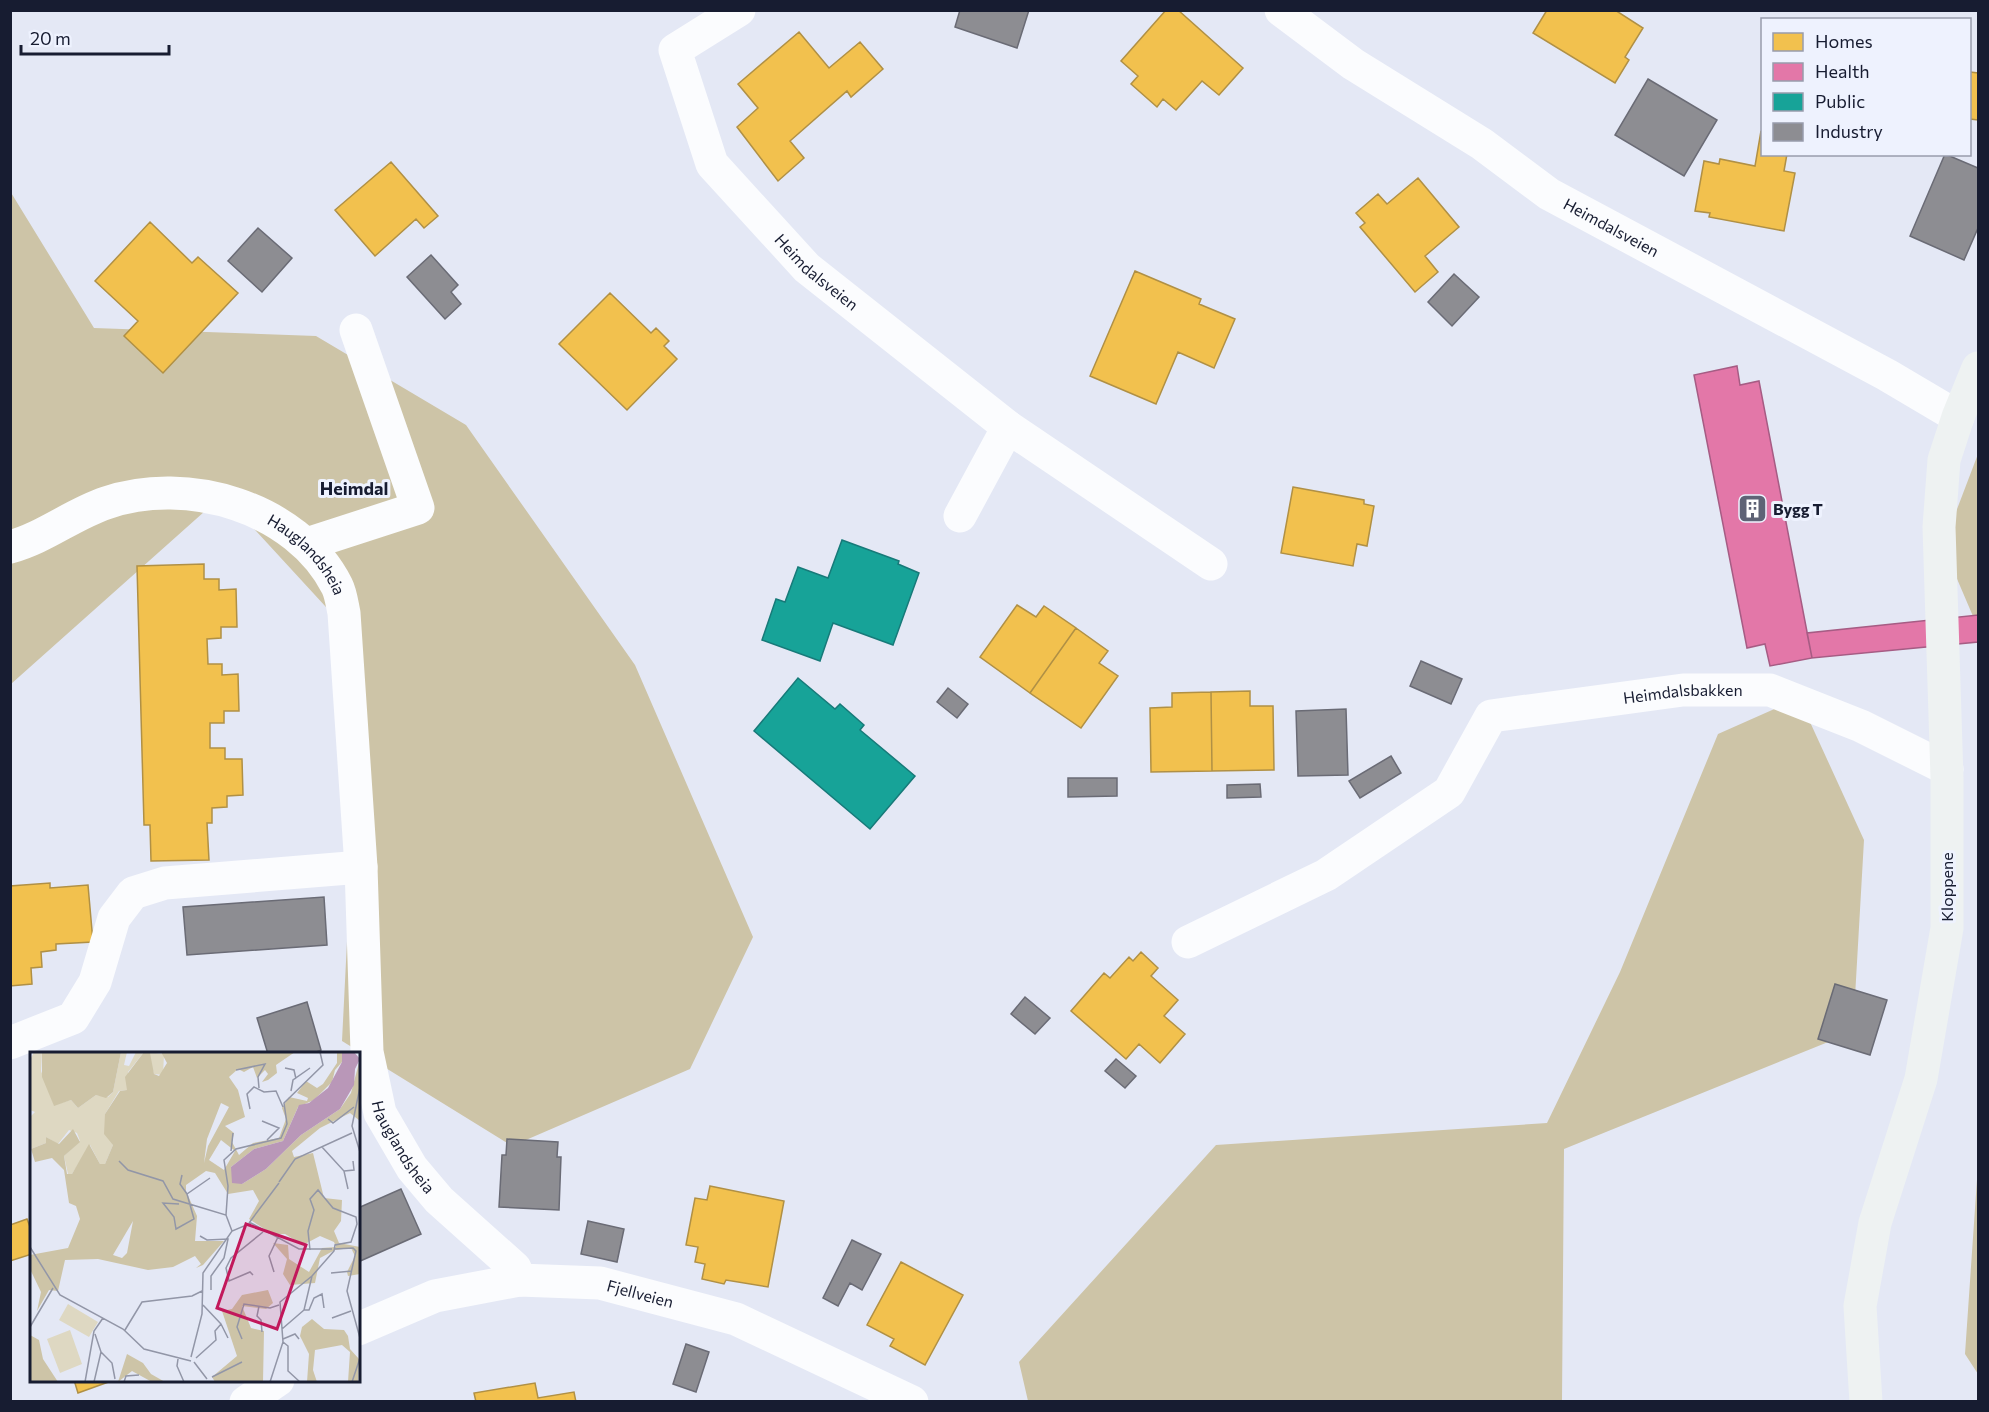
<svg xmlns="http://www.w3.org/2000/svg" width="1989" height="1412" viewBox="0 0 1989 1412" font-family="Commissioner,sans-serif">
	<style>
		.forest { fill: #cdc4a7 }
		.homes { fill: #f2c14e; stroke: #b09045; stroke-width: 1.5 }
		.health { fill: #e377a8; stroke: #a65c84; stroke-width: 1.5 }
		.public { fill: #17a398; stroke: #177a79; stroke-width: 1.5 }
		.industry { fill: #8d8d92; stroke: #6a6b75; stroke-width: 1.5 }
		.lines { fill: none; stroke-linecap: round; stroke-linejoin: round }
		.minor { stroke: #fbfcfe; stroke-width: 33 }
		.secondary { stroke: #eef2f2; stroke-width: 33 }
		.labels { text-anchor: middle; stroke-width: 6; stroke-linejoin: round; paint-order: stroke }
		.street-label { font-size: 16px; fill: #171c31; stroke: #eef2fe }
		.poi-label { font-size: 16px; font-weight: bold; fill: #171c31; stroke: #eef2fe; text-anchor: start }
		.neighbourhood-label { font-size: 18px; font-weight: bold; fill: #171c31; stroke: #eef2fe }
		.inset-road { fill: none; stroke: #9296a7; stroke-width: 1.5 }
		.view { fill: #c2185b; fill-opacity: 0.15; stroke: #c2185b; stroke-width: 3 }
		.inset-edge { fill: none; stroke: #171c31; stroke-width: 3 }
	</style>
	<rect width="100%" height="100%" fill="#e4e8f5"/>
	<path class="forest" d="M10,191L94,328L316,336L466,425L635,665L753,937L690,1069L512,1146L342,1041L350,882L337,619L223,495L11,684Z
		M1978,454V628L1943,546Z
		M1799,698L1864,840L1853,1032L1564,1149L1562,1401H1028L1019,1362L1216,1145L1547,1123L1620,972L1718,734Z
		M1978,1165V1374L1965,1354Z"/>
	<path class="homes" d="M1166,10H1178L1243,68L1219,95L1202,81L1176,110L1163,99L1157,107L1131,84L1138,76L1121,61Z
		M1547,10H1615L1643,28L1625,57L1629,60L1615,83L1533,33Z
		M799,32L829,68L860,42L883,69L851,97L847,91L790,141L804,158L778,181L737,127L758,108L738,84Z
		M1970,72L1978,73V120L1970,119Z
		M1761,131L1762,154H1787L1784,171L1795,173L1784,231L1709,217L1710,213L1695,211L1704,161L1719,164L1720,159L1755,166Z
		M391,162L438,216L424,228L416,219L375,256L335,210Z
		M1418,178L1459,227L1425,256L1438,272L1415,292L1360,227L1365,223L1356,213L1378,194L1387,204Z
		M150,222L192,263L198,257L238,293L163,373L124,336L138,321L95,281Z
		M1135,271L1201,299L1199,304L1235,319L1214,368L1178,352L1156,404L1090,376Z
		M610,293L651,333L656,328L669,341L664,346L677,359L627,410L559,344Z
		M1293,487L1364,500V504L1374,506L1367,546L1357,544L1353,566L1281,553Z
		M204,564V579H219V590L236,589L237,627H221V638L207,639L208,664H222V675L238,674L239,711H224V723H210V748H225V759H242L243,795L227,796V807L212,808V823H207L209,860L151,861L150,825H144L137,566Z
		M1017,605L1036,617L1044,606L1076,628L1030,693L980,657Z
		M1076,628L1108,651L1099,663L1118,676L1081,728L1030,693Z
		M1250,691V706H1273L1274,770L1212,771L1211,692Z
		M1211,692L1212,771L1151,772L1150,708L1172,707V693Z
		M50,883V888L88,885L93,942L56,944V950L41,952L42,967L31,968L32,984L10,986V886Z
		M1141,952L1158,968L1151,976L1178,1000L1164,1016L1185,1034L1160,1063L1139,1044L1126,1059L1071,1011L1104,973L1110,978L1129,957L1133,961Z
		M710,1186L784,1201L768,1287L726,1280L724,1284L702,1279L705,1264L695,1262L698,1247L686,1245L695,1198L707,1200Z
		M27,1219L32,1232V1254L10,1261V1225Z
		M901,1262L963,1295L925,1365L890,1346L894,1339L867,1325Z
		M74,1380H114L78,1393Z
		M535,1383L538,1398L574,1392L576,1402H476L474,1393Z"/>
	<path class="health" d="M1737,366L1740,385L1759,381L1812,658L1770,666L1765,644L1747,648L1694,375Z
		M1978,615V642L1812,658L1807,633Z"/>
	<path class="public" d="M842,540L899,561L898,564L919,573L893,645L833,623L820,661L762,640L776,599L785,602L798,567L828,578Z
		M798,678L835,709L840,704L864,725L860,730L915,776L870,829L754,731Z"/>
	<path class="industry" d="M960,10H1029L1017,48L955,27Z
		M1648,79L1717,120L1684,176L1615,135Z
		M1945,154L1978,168V228L1964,260L1910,236Z
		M258,228L292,258L262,292L228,261Z
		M431,255L458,285L451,292L461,304L445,319L407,277Z
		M1454,274L1479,297L1452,326L1428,302Z
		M1421,661L1462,679L1451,704L1410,686Z
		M948,688L968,704L957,718L937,702Z
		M1346,709L1348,775L1298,776L1296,711Z
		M1391,756L1401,773L1360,798L1349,781Z
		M1068,778H1117V796L1068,797Z
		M1260,784L1261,797L1227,798V785Z
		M324,897L327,945L187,955L183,907Z
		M1835,984L1887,1000L1870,1055L1818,1039Z
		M1025,997L1050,1018L1035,1034L1011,1014Z
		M307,1002L321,1050L312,1054H268L257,1018Z
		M1116,1059L1136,1076L1125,1088L1105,1071Z
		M507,1139L558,1142L557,1157H561L559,1210L499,1207L502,1155H506Z
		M401,1189L421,1234L358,1262V1208Z
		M588,1221L624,1229L617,1262L581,1254Z
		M852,1240L881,1254L862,1290L850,1283L838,1306L823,1298Z
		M686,1344L709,1352L696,1392L673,1384Z"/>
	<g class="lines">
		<g class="minor">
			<path id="s1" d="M739,10L675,50L712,164L807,268L1008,427L960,516"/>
			<path id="s2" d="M1281,10L1353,64L1482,144L1549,194L1887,375L1958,417"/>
			<path d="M1008,427L1211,564"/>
			<path d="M307,544L418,508L356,330"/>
			<path id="s3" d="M10,547C44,538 73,514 106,503C187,475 297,507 337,586C341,594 342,604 344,613L361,867L367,1052L380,1113L412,1168L439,1200L515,1268L519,1280"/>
			<path id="s4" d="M1188,942L1326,875L1449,792L1491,716L1683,690H1770L1861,726L1947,769"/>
			<path d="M10,1043L73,1018L95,982L114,918L133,893L165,883L361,867"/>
			<path id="s5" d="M358,1329L435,1296L519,1280L600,1283L736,1319L912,1402"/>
			<path d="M246,1402L278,1380"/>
		</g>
		<path class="secondary" d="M1866,1402L1860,1306L1875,1223L1921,1079L1947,928V778L1939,527L1944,460L1958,417L1978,368"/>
	</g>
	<defs>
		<symbol id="building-square" viewBox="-11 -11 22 22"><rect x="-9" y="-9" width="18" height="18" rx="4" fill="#5f6376" stroke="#eef2fe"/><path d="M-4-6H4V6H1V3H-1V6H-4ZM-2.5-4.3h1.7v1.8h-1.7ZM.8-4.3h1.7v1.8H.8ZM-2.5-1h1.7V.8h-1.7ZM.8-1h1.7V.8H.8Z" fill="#fff"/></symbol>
	</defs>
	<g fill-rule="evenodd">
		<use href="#building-square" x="1736" y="492" width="33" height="33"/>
	</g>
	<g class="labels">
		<g class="street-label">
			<text dy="6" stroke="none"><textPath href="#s2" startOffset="396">Heimdalsveien</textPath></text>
			<text dy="6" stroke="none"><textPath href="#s1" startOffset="346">Heimdalsveien</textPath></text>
			<text dy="6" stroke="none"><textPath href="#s3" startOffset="327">Hauglandsheia</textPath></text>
			<text dy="6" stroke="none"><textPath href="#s4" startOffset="582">Heimdalsbakken</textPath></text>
			<text transform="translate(1947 887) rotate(-90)" y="6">Kloppene</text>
			<text dy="6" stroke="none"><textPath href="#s3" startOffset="942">Hauglandsheia</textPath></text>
			<text dy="6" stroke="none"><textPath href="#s5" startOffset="292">Fjellveien</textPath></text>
		</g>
		<g class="poi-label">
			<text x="1773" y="515">Bygg T</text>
		</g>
		<g class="neighbourhood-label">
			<text x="354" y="495">Heimdal</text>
		</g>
	</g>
	<g transform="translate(30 1052)">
		<rect width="330" height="330" fill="#e4e8f5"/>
		<path d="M4,0H12L11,19L24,53L41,48L48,56L66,43L78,45L83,40L91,0H97L94,13L99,14L106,0H114L98,20V38L89,39L75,62L83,93L75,112H70L60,93L42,122H38L34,104L50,89L47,81L39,78L28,92L16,85V91L1,97L0,65L5,60L0,58V8ZM117,0L134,2L133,23L124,22ZM38,252L68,270L59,285L29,268ZM40,278L52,312L30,321L17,287Z" fill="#ded8c2"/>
		<path d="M12,0H91L83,40L76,46L66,43L48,56L41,48L24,54L12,25ZM114,0L120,1L124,22L129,24L137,11L131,0H265L246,13L247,21L238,28L232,30L238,22L235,18L227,26L223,15L214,20L208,17L199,25L208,38L215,65L195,74L204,81L202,90L209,103L223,91L249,86L256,67L252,56L259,45L277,49L278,46L267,41L276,29L287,36L293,32L307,11V0H312V10L305,18L302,30L284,48L268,55L253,89L224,97L201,115L212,132L236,117L271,83L310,57L321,41L330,7V69L320,61L290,76L262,99L264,105L283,101L294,146L312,148L311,169L304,179L309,191L330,195V222L318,224L317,220L325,204L321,196L305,198L290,206L285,231L260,233L253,222L257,207L243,191L258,193L259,207L279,220L292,196L306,195L304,190L290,184L273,193L255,182H242L219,167L229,149L223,138L198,142L185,121L176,119L156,133V139L167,164L165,189H194L173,213L166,216L171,212L165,204L143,215L118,218L68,207L35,208L28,239L19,238L7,259L11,240L0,217V203L38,196L50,167L46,154L39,151L34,118L22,106L5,110L1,97L16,91V85L29,92L43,77L50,90L34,104L37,122H42L59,92L70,112H75L83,93L74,82L75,62L90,39L97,38L95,25ZM191,51L199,55L178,94L174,111L177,87ZM191,88L205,99L194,118L179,108ZM103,169L97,201L92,206L83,203ZM238,238L243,251L236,257L212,254L221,276L234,279L233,330H185L182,325L207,304L192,259L202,257L212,243ZM282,267L294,277L314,278L318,284L320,297L329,307L328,330H318L320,300L312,293L285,298L283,318L287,330H277L279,302L270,284L272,275ZM0,283L9,288L13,307L28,330H0ZM97,302L113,311L121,322L135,330H122L102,319L88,330Z" fill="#cdc4a7" fill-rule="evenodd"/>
		<path d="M312,0H324L330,7L325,17L324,33L310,57L271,83L236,117L212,132L202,131L201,115L224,97L253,89L269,53L279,51L298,36L312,10Z" fill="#b997b8"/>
		<path class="inset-road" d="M255,16L264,18L266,27M206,18L235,12L228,25L229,36M330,35L322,74L330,100M261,39L263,28L280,16M220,57L217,42L224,35L234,40L246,39L253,55M298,67L303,71L324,55M232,69L249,76L237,88M292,95L314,119L318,137M201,99L203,81M89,109L98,118L133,129L143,147L196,163L202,179M314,119L324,118L323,109M152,123L150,132L157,142M249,130L265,107L322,81M149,152L133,151L144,165L146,177L164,167L157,142L180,126M196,163L198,134L194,108L206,97L251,86L257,72L254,51L293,13L290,0M219,171L249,131M170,184L177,188L198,187L194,206L181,224V238M0,195L30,243L93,277L114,297L161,309M304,197L323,196L326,199L317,239L330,286M244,220L239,204L248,185M301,221L322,219M223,223L220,220L199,229L196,216L201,206L233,180M282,224L274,258H279L284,246L292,242L294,256M173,253L191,272M229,254L227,264L231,268L232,280M302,266L321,259M0,275L23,236M252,277L274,258M95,278L112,250L162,244L172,239M212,287L207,275L214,252L240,256L249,253M253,287L265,282L269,287M253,290L258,294V319L270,330M71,300L82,311L85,327M161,305L172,262L173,221L202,179L221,171L269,197H302M166,306L186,288L185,279L191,272L198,286M148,307L147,314L154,330M164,310L177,327M182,325L212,310M55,330L64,279L73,266M64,330L71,300L65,282M94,330L96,324L109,323M240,330L253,290L250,250L282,224L304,199L305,193L321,190L327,172L326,165L303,156L288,138L280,147L284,158L278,179L280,198M322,330L330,306"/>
		<path class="view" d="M216,172L276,193L247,277L187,256Z"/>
		<rect width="330" height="330" class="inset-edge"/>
	</g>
	<rect width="1989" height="1412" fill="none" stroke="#171c31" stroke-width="24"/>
	<rect x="1761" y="18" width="210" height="138" fill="#eef2fe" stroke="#989cac" stroke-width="1.5"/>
	<rect x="1773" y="33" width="30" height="18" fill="#f2c14e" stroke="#989cac" stroke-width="1.5"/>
	<text x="1815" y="48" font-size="18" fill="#171c31">Homes</text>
	<rect x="1773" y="63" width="30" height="18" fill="#e377a8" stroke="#989cac" stroke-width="1.5"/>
	<text x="1815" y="78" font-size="18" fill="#171c31">Health</text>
	<rect x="1773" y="93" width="30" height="18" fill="#17a398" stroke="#989cac" stroke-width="1.5"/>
	<text x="1815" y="108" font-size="18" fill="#171c31">Public</text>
	<rect x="1773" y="123" width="30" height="18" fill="#8d8d92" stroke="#989cac" stroke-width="1.5"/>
	<text x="1815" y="138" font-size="18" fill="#171c31">Industry</text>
	<path d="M21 45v9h148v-9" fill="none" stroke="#171c31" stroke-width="3"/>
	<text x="30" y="45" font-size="18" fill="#171c31" stroke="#eef2fe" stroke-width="4.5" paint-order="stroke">20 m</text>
</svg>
